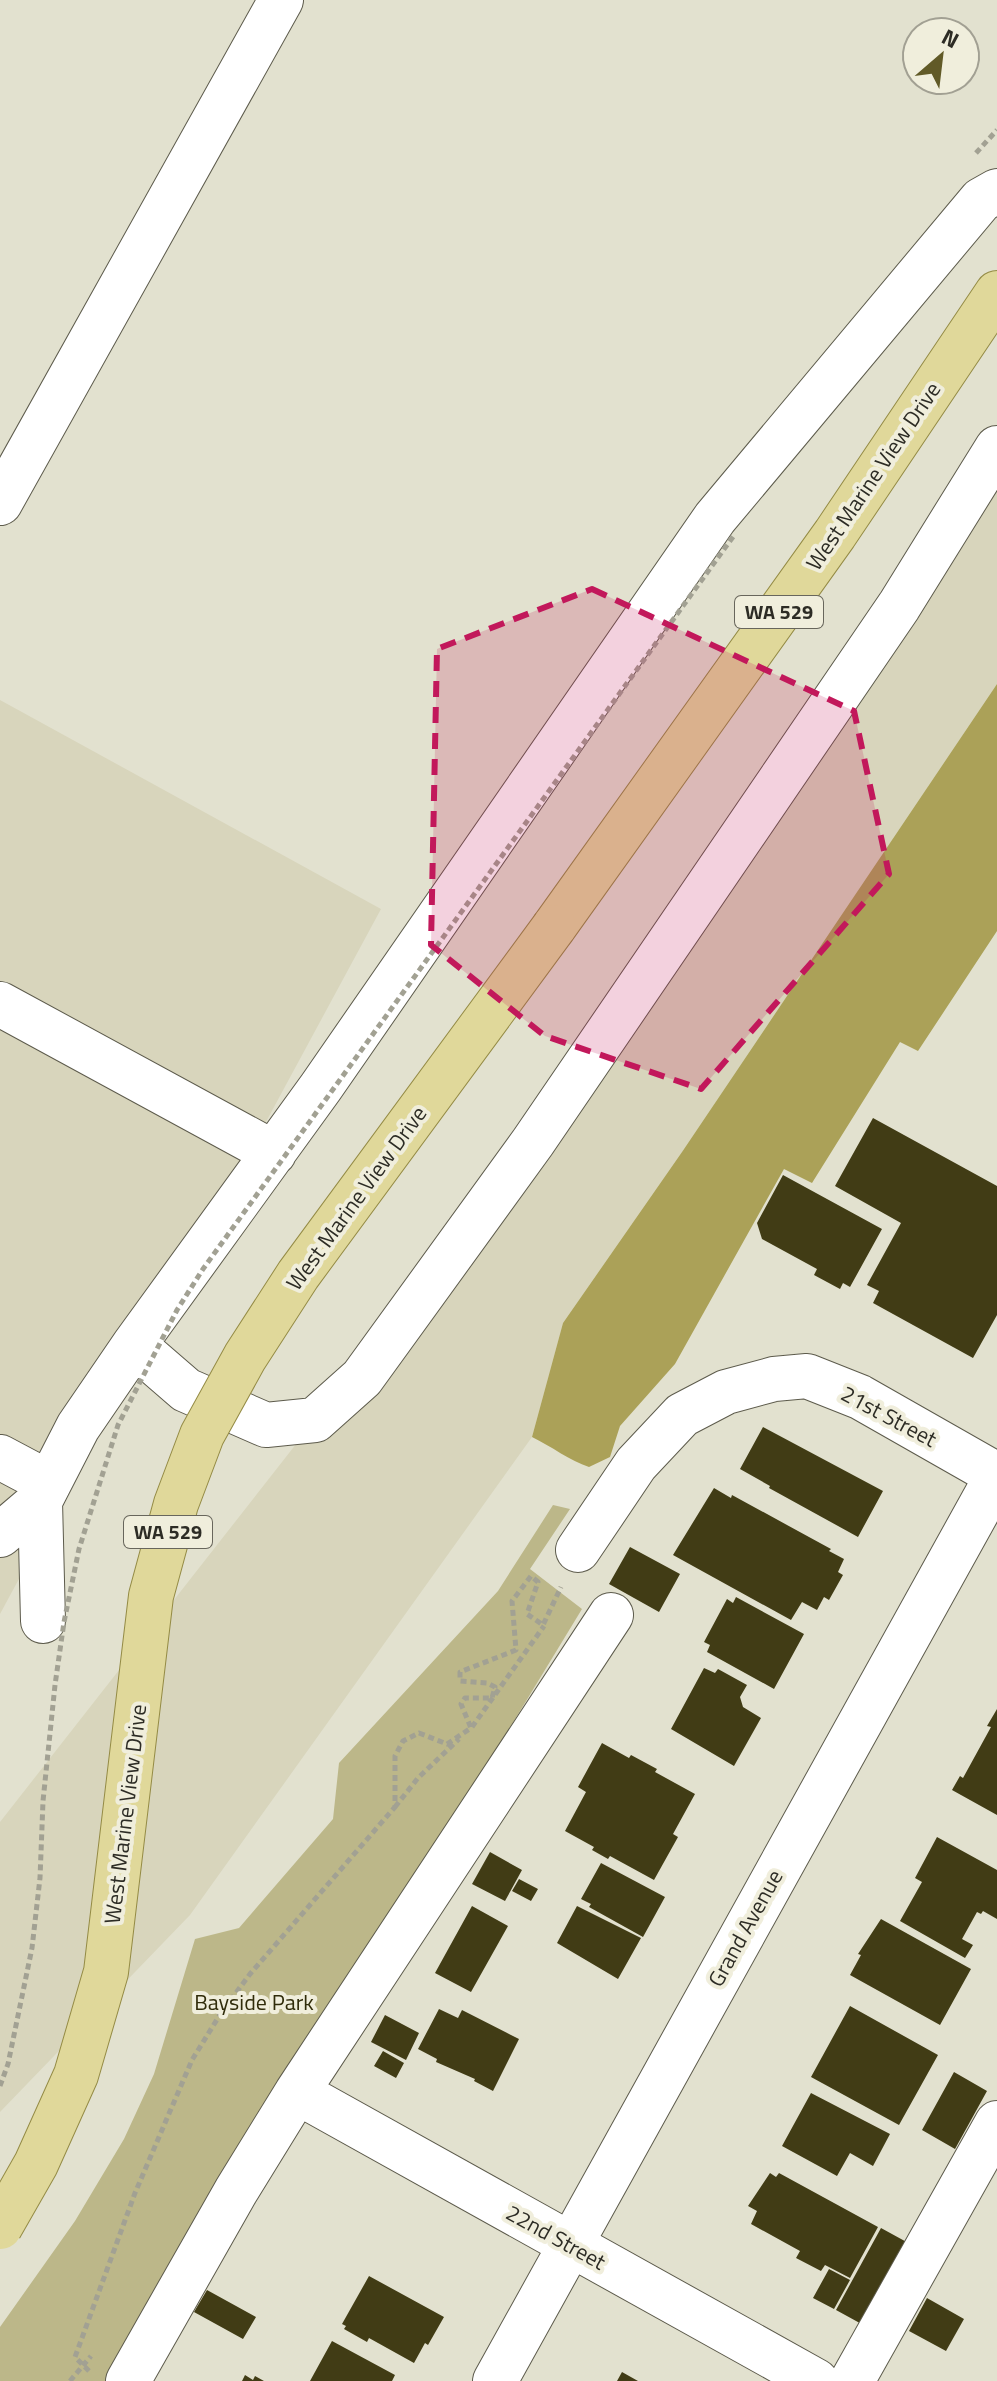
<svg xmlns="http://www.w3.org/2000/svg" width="997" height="2381" viewBox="0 0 997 2381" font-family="'Titillium Web',sans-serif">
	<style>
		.built { fill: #d8d5bc }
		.green { fill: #bcb789 }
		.forest { fill: #aba158 }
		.building { fill: #413c15 }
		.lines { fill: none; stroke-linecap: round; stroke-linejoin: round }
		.minor-casing { stroke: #5d5b4c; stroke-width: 46 }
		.major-casing { stroke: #948b45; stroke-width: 46 }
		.path { stroke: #a2a193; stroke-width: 5; stroke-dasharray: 6 4; stroke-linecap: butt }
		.minor { stroke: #fff; stroke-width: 44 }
		.major { stroke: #e0d89a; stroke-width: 44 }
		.major-bridge-casing { stroke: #948b45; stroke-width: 46; stroke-linecap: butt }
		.path-bridge { stroke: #a2a193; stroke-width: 5; stroke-dasharray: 6 4; stroke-linecap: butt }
		.major-bridge { stroke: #e0d89a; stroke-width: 44 }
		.marked { fill: #c2185b; fill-opacity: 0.2; stroke: #c2185b; stroke-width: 6; stroke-dasharray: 16 10; stroke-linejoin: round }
		.labels { text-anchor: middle; stroke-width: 8; stroke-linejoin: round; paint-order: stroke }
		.shield { fill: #f0eedc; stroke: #68665c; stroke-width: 2 }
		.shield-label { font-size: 20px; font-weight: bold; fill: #2d2c25 }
		.street-label { font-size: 22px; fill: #2d2c25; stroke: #f0eedc }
		.park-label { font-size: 22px; fill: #302c0a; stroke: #f0eedc }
	</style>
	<rect width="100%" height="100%" fill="#e2e1cf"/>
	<path class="built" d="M997,479V684L682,1152L563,1323L532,1437L190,1915L0,2112V1822L528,1148Z
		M0,700L381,909L0,1614Z"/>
	<path class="green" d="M553,1505L570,1509L530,1569L582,1609L113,2381H0V2327L75,2221L124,2139L154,2074L195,1939L239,1928L333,1819L339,1763L498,1591Z"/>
	<path class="forest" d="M997,684V931L918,1051L900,1042L812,1183L784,1169L675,1364L620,1426L610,1457L589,1467C570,1461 551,1446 532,1437L563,1323L682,1152Z"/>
	<path class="building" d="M873,1118L997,1186V1315L973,1358L873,1303L879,1291L867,1285L901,1223L835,1186Z
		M783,1175L882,1229L850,1287L843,1283L840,1289L814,1275L817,1269L762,1239L757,1223Z
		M763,1427L883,1491L858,1537L769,1488L770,1486L740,1469Z
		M714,1488L731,1498L732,1495L831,1549L829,1551L844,1559L838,1572L843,1575L829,1600L824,1597L817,1610L802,1602L791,1620L673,1555Z
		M630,1547L680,1574L659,1612L609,1584Z
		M736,1597L804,1634L774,1689L707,1652L710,1645L704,1642L727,1599L733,1603Z
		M704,1668L715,1673L718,1669L747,1685L740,1697L743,1707L761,1718L734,1766L671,1729Z
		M997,1709V1815L952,1790L960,1776L963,1778L991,1727L987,1726Z
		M602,1743L629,1758L631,1755L657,1769L655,1772L695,1794L673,1834L678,1837L654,1880L610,1856L608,1859L592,1850L594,1847L565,1831L586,1792L578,1787Z
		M937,1837L997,1870V1919L983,1911L981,1914L977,1912L962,1939L973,1945L965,1958L900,1921L922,1882L915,1878Z
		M490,1852L522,1870L505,1901L472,1884Z
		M601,1863L665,1897L643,1937L589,1907L591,1904L581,1899Z
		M519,1879L538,1889L531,1901L512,1891Z
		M472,1906L508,1926L471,1992L435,1973Z
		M577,1906L641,1938L618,1979L557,1943Z
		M881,1919L971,1969L940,2025L850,1975L861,1955L858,1954Z
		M850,2006L938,2055L899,2125L811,2077Z
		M439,2009L458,2018L462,2010L519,2039L493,2091L474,2081L475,2079L436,2062L437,2059L418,2049Z
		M385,2015L419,2033L406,2060L371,2042Z
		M383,2051L404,2063L396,2078L374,2066Z
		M954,2072L987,2091L955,2149L922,2130Z
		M811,2093L890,2134L873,2166L850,2153L837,2176L782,2146Z
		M770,2173L776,2177L779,2173L878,2227L850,2278L825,2265L821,2271L796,2258L800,2251L751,2224L757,2211L748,2206Z
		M881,2228L912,2245L867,2327L836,2310Z
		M829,2269L850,2280L834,2309L813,2298Z
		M369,2276L444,2317L428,2345L425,2343L414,2363L369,2338L367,2342L344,2329L346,2326L342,2324Z
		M207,2290L256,2317L243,2339L194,2312Z
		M927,2298L964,2319L946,2351L909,2331Z
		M332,2341L395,2375L392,2381H310Z
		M622,2372L638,2381H617Z
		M245,2375L253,2380L255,2376L264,2381H242Z"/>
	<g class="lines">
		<defs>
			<path id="minor" d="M997,191L981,200L715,518L321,1087L134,1345L186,1390L266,1425L315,1420L362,1378L533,1142L899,606L997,448
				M0,503L281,0
				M0,1004L274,1153
				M0,1457L49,1483
				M0,1535L40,1501
				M578,1550L636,1464L682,1415L726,1392L774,1379L807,1376L860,1397L997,1475
				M43,1621L40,1501L78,1427L134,1345
				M297,2092L816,2381
				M128,2381L236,2191L297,2092L611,1615
				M495,2381L997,1476
				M852,2381L997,2123"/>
			<path id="major" d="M554,927L835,534L997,293"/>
		</defs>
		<use href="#minor" class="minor-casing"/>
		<use href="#major" class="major-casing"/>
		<path class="path" d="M976,153L997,130
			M472,1727L544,1626
			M395,1807L418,1778L459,1739
			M89,2371L75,2357L135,2193L192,2060L221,2013L250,1974L395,1807V1756L403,1741L419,1733L447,1744L471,1728L461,1704L465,1698H492L495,1687L487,1683L460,1681V1672L516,1650L512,1601L531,1576L538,1582L527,1614L543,1625L561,1587
			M70,2381L91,2356"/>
		<use href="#minor" class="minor"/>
		<use href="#major" class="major"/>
		<defs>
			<path id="major-bridge" d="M0,2227L36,2164L76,2075L106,1972L151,1596L176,1504L202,1435L245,1357L298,1275L554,927"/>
		</defs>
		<use href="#major-bridge" class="major-bridge-casing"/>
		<path class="path-bridge" d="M0,2086L8,2064L32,1948L40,1878L43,1801L55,1685L64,1622L79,1549L118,1425L177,1310L203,1269L735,534"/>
		<use href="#major-bridge" class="major-bridge"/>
	</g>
	<path class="marked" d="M592,589L854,711L889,874L701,1089L545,1036L431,945L437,649Z"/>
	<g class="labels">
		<g class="shield">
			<rect x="735" y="596" width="88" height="32" rx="6"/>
			<rect x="124" y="1516" width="88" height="32" rx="6"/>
		</g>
		<g class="shield-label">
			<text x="779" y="619">WA 529</text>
			<text x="168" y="1539">WA 529</text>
		</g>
		<g class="street-label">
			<text transform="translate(873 476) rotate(-56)" y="8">West Marine View Drive</text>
			<text transform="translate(356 1198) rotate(-54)" y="8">West Marine View Drive</text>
			<text transform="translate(889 1416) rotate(28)" y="8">21st Street</text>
			<text transform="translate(125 1814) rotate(-83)" y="8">West Marine View Drive</text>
			<text transform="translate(745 1928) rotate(-61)" y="8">Grand Avenue</text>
			<text transform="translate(556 2237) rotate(29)" y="8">22nd Street</text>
		</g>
		<g class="park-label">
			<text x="254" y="2010">Bayside Park</text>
		</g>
	</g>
	<g transform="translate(941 56) rotate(28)"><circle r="38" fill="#f0eedc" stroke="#a2a093" stroke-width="2"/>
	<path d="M0-6L14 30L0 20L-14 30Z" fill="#615a27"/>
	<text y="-12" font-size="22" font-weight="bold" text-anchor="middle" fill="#2d2c25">N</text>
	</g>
</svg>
